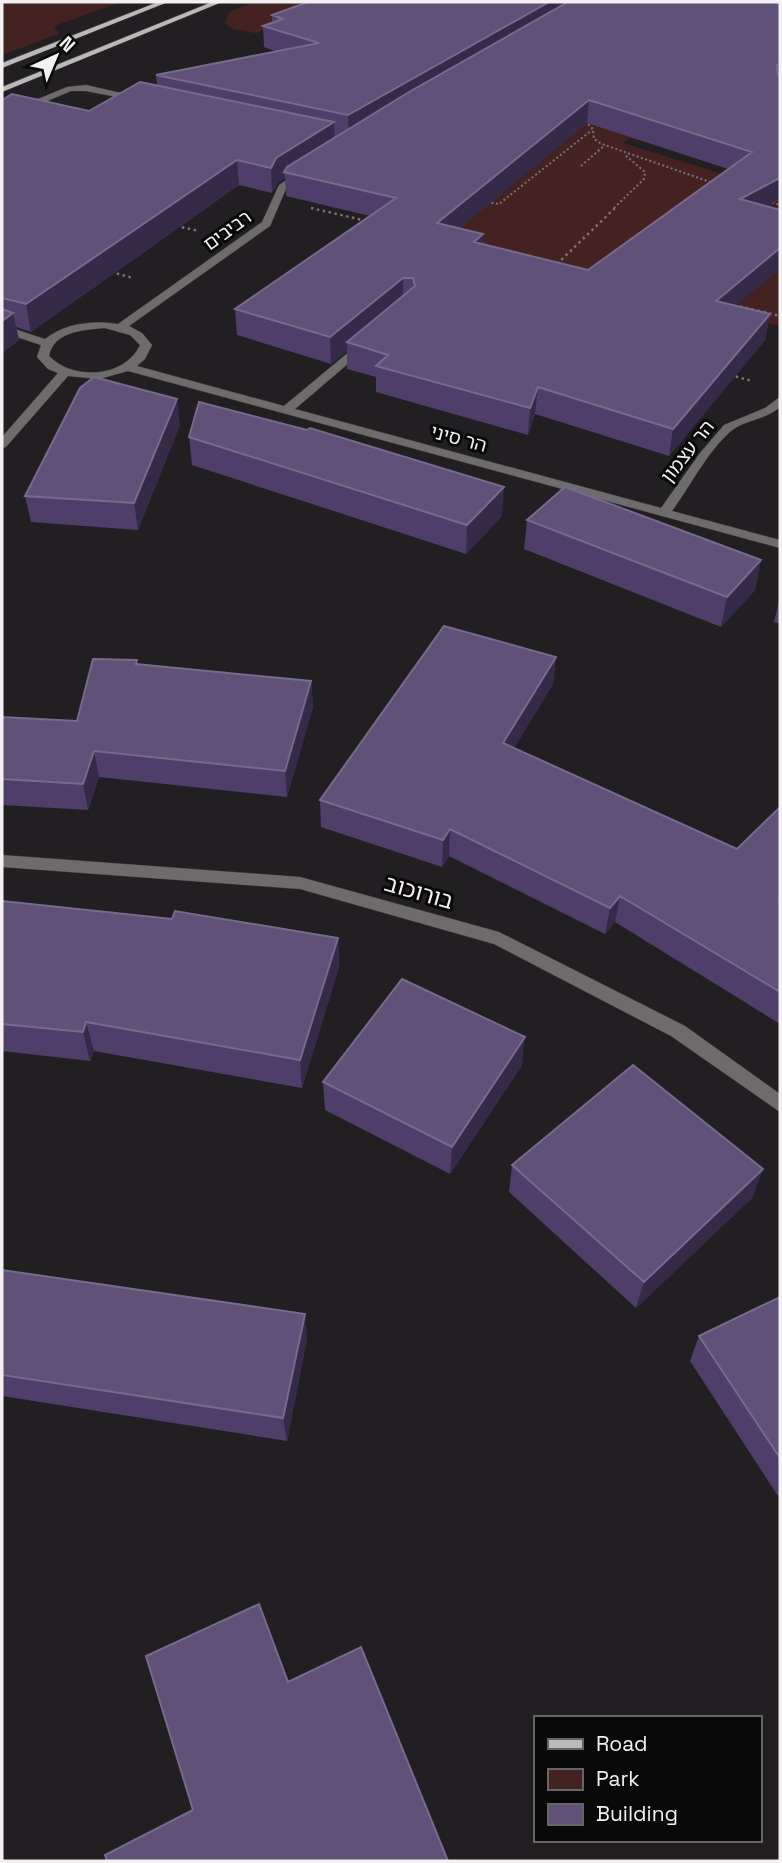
<svg xmlns="http://www.w3.org/2000/svg" width="782" height="1863" viewBox="0 0 782 1863" font-family="'Space Grotesk','Noto Sans Hebrew',sans-serif">
	<style>
		.green { fill: #452222 }
		.lines { fill: none; stroke-linecap: round; stroke-linejoin: round }
		.minor-casing { stroke: #3f3c3f; stroke-width: 1 }
		.major-casing { stroke: #3f3c3f; stroke-width: 1 }
		.path-far1 { stroke: #767476; stroke-width: 2; stroke-dasharray: 2 2.5; stroke-linecap: butt }
		.path { stroke: #767476; stroke-width: 2.5; stroke-dasharray: 2.5 3.5; stroke-linecap: butt }
		.minor { fill: #6d6b6c; fill-rule: evenodd }
		.major { fill: #bbb8b9; fill-rule: evenodd }
		.wall { fill: #4e3e69; fill-rule: evenodd }
		.shaded-wall { fill: #352a47 }
		.building { fill: #605178; stroke: #776a8b; stroke-width: 2; fill-rule: evenodd }
		.labels { text-anchor: middle; stroke-width: 6; stroke-linejoin: round; paint-order: stroke }
		.far-street-label { font-size: 19px; fill: #f2f0f1; stroke: #0a090a }
		.street-label { font-size: 23px; fill: #f2f0f1; stroke: #0a090a }
	</style>
	<rect width="100%" height="100%" fill="#221f22"/>
	<path class="green" d="M2,2H121L54,26L59,34L2,55Z
		M254,2H351L256,33L233,29L225,23L229,12Z
		M529,111L651,124L623,143L780,192V326L392,232L451,185L499,196L574,134Z"/>
	<g class="lines">
		<defs>
			<path id="minor" d="M86,85L147,99L143,102L86,91H71L2,120V114L67,87Z
				M301,171L309,173L286,189L270,226L129,326L142,333L152,345L145,359L137,366L284,406L362,341H370V345L295,409L661,508L700,453L724,425L765,408L780,397V407C766,420 746,419 731,431C707,452 691,485 672,511L780,540V548L128,371L99,379L68,376L6,447L2,448V437L58,373L48,369L37,357L41,345L2,332V325L45,339C65,323 94,320 118,324L262,222L279,185ZM105,328L130,335L140,345C125,378 73,381 49,356C54,331 83,330 105,328Z
				M2,855L300,877L499,932L685,1026L780,1094V1112L671,1036L494,944L300,889L2,867Z"/>
			<path id="major" d="M158,2H168L2,68V63Z
				M212,2H222L2,92V87Z"/>
		</defs>
		<use href="#minor" class="minor-casing"/>
		<use href="#major" class="major-casing"/>
		<path class="path-far1" d="M585,121L593,129L594,139L602,144L713,183
			M581,166L605,145
			M768,201L780,205
			M487,202L499,204L592,130
			M614,208L644,179L645,172L625,155"/>
		<path class="path" d="M311,208L367,221
			M176,226L199,231
			M557,264L616,207
			M111,272L133,278
			M734,305L780,316
			M730,375L752,381"/>
		<use href="#minor" class="minor"/>
		<use href="#major" class="major"/>
	</g>
	<path class="wall" d="M780,2V199L767,207L736,306L770,314L765,340L669,456L535,414L528,435L376,392V377L347,369V351L331,364L237,335L235,309L370,216L286,196L285,178L278,183L272,193L239,185L31,332L16,327L19,340L2,353V100L89,111L157,85L156,75L277,52L264,47L263,26L272,23V15ZM587,123L728,169L588,270L483,244V234L460,228Z
		M180,425L138,530L31,522L25,496Z
		M307,430L502,516L466,554L192,465L189,437Z
		M527,520L761,560L755,590L721,627L524,549Z
		M780,597V624L774,622Z
		M556,657L553,684L514,748L737,849L780,807V1024L615,922L605,934L449,856L442,867L321,827L320,800Z
		M137,660V664L311,681L313,707L287,797L99,777L88,810L2,805V717L77,721Z
		M2,901L338,938L339,967L302,1088L94,1051L90,1061L2,1051Z
		M522,1065L450,1174L325,1110L323,1082Z
		M512,1165L753,1197L636,1308L509,1192Z
		M2,1270L307,1339L287,1441L2,1396Z
		M780,1297V1499L690,1361L699,1336Z"/>
	<path class="shaded-wall" d="M549,2H583L349,138L348,115Z
		M780,63V81L773,87L777,65Z
		M589,100L587,123L436,248L437,223Z
		M334,122L335,146L284,172L285,178L278,183L272,193L271,168L276,158Z
		M237,160L239,185L31,332L26,304Z
		M780,178V199L735,224L740,199Z
		M483,234L482,259L474,242Z
		M780,248V269L711,327L716,301Z
		M403,278V304L347,342V351L331,364L330,337Z
		M13,313L19,340L2,353V321Z
		M770,314L765,340L669,456L673,429Z
		M538,387L535,414L528,435L530,408Z
		M177,399L180,425L138,530L134,503Z
		M504,487L502,516L466,554L467,525Z
		M761,560L755,590L721,627L727,597Z
		M556,657L553,684L501,770L503,743Z
		M311,681L313,707L287,797L285,771Z
		M94,751L99,777L88,810L83,784Z
		M450,829L449,856L442,867L443,840Z
		M620,896L615,922L605,934L610,908Z
		M338,938L339,967L302,1088L300,1060Z
		M86,1022L94,1051L90,1061L83,1032Z
		M525,1037L522,1065L450,1174L452,1147Z
		M763,1169L753,1197L636,1308L644,1282Z
		M305,1314L307,1339L287,1441L283,1418Z"/>
	<path class="building" d="M308,2H549L348,115L156,75L319,43L263,26L283,19L272,15Z
		M568,2H780V63L777,65L778,75L780,76V178L740,199L780,210V248L716,301L770,314L673,429L538,387L530,408L376,366L388,355L347,342L415,286L413,278H403L330,337L235,309L396,198L284,172L287,167L409,92ZM589,100L752,152L588,270L474,242L483,234L437,223Z
		M140,82L334,122L276,158L271,168L237,160L26,304L2,298V100L12,94L89,111Z
		M2,309L13,313L2,321Z
		M94,377L177,399L134,503L25,496L80,388Z
		M199,402L307,430L310,428L504,487L467,525L189,437Z
		M565,487L761,560L727,597L527,520Z
		M444,626L556,657L503,743L737,849L780,807V897L779,898L780,899V992L620,896L610,908L450,829L443,840L320,800Z
		M93,659L137,660L136,664L311,681L285,771L94,751L83,784L2,779V717L77,721Z
		M2,901L172,919L175,911L338,938L300,1060L86,1022L83,1032L2,1024Z
		M402,979L525,1037L452,1147L323,1082Z
		M633,1065L763,1169L644,1282L512,1165Z
		M2,1270L305,1314L283,1418L2,1375Z
		M780,1297V1458L699,1336Z
		M259,1604L288,1682L361,1647L448,1861H107L105,1855L193,1810L146,1656Z"/>
	<g class="labels">
		<g class="far-street-label">
			<text transform="translate(227 230) rotate(-36)" y="7">רביבים</text>
			<text transform="translate(459 438) rotate(15)" y="7">הר סיני</text>
			<text transform="translate(687 451) rotate(-52)" y="7">הר עצמון</text>
		</g>
		<g class="street-label">
			<text transform="translate(419 892) rotate(16)" y="8">בורוכוב</text>
		</g>
	</g>
	<rect width="782" height="1863" fill="none" stroke="#f2f0f1" stroke-width="7"/>
	<rect x="534" y="1716" width="228" height="126" fill="#0a090a" stroke="#676566" stroke-width="2"/>
	<rect x="548" y="1739" width="35" height="10" fill="#bbb8b9" stroke="#676566" stroke-width="2"/>
	<text x="596" y="1751" font-size="21" fill="#f2f0f1">Road</text>
	<rect x="548" y="1769" width="35" height="21" fill="#452222" stroke="#676566" stroke-width="2"/>
	<text x="596" y="1786" font-size="21" fill="#f2f0f1">Park</text>
	<rect x="548" y="1804" width="35" height="21" fill="#605178" stroke="#676566" stroke-width="2"/>
	<text x="596" y="1821" font-size="21" fill="#f2f0f1">Building</text>
	<g transform="translate(56 56) rotate(44)" stroke="#0a090a" stroke-width="5" paint-order="stroke">
	<path d="M0-5L12 26L0 18L-12 26Z" fill="#f2f0f1"/>
	<text y="-10" font-size="19" font-weight="bold" text-anchor="middle" fill="#f2f0f1">N</text>
	</g>
</svg>
